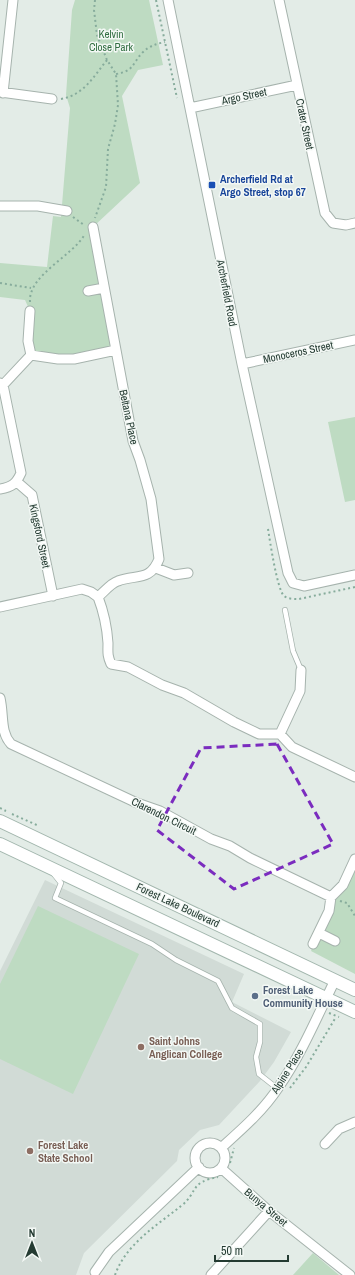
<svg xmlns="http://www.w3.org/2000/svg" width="355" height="1275" viewBox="0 0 355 1275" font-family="'Archivo Narrow',sans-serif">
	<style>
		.built { fill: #d1dbd6 }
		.green { fill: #bedbc2 }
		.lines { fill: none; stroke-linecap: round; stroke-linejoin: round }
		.lane-casing { stroke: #a6b3ad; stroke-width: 6 }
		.street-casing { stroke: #a6b3ad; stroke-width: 11 }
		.secondary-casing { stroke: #a2b6ad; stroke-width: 14 }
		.path { stroke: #87ac9c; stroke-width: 2; stroke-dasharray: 2 3; stroke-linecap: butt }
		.lane { stroke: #fff; stroke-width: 4.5 }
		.street { stroke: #fff; stroke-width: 9 }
		.secondary { stroke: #fff; stroke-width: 12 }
		.marked { fill: none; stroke: #7b2cbf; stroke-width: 3; stroke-dasharray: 8 5; stroke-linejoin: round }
		.transit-dot { fill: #1a4fb4; stroke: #f3f8f5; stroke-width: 1.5 }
		.service-dot { fill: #5c6f8a; stroke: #f3f8f5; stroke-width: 1.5 }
		.education-dot { fill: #8d6e63; stroke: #f3f8f5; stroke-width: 1.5 }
		.labels { text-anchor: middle; stroke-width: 3; stroke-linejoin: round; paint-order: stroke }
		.park-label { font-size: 11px; fill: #326f42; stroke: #f3f8f5 }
		.street-label { font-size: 11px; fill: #243b32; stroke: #f3f8f5 }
		.transit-label { font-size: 11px; font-weight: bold; fill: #164399; stroke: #f3f8f5; text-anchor: start }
		.service-label { font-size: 11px; font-weight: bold; fill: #4e5e75; stroke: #f3f8f5; text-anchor: start }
		.education-label { font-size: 11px; font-weight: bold; fill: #785e54; stroke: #f3f8f5; text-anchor: start }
	</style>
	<rect width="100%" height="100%" fill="#e3ece7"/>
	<path class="built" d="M45,880L244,974L232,1002L291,1032L274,1062L260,1081L219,1125L200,1130L179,1150L177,1161L84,1253L76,1275H0V971Z"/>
	<path class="green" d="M75,0H149L163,65L138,70L122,96L140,183L93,227L116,350L74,359L31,355L30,311L25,300L0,297V263L47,267L53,216L61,217L70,108L66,95L72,10Z
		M355,417V500L345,502L328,422Z
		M355,859V974L311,951Z
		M38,906L139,954L73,1094L0,1059V984Z
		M313,1253L339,1275H293Z"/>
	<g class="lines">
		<defs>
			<path id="lane" d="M285,610L293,651L301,670
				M53,873L61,883L55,898L152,944L176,960L218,981L232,1008L260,1024V1042L256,1057L259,1074L278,1089"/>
			<path id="street" d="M168,0L242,364L288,573L293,583L304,586L355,575
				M279,0L325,213L333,223L346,225L355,223
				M0,92L52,99
				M3,93L13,0
				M190,108L297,85
				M0,206H38L67,211
				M93,227L133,441L140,460L151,499L159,559C150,582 136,574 118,581C111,583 104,592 98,597
				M88,291L104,288
				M30,311L28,341L31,355L58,359H74L116,350
				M242,364L355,340
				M0,383L3,385L21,473C16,484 12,487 0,489
				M3,385L31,355
				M17,482L32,495L53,596
				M156,568L174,575L188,573
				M98,597C103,610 107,628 108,643C108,652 107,655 111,664L128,667L162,685L184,693L234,722L259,734H280L292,747L355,777
				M0,607L82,589L91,592L98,597
				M0,698C4,715 0,732 11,744L137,803L160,811L211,839L230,846L250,858L331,897
				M280,734L300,691L301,670
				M319,933L335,941
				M313,944L329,911L331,897L343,885L355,859
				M195 1158a15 15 0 1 1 30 0a15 15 0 1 1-30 0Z
				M325,1144L339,1129L355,1122
				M221,1148C241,1130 263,1111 278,1088C301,1055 317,1017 335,980
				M221,1168L269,1211L350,1275
				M95,1272L109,1252L199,1167
				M211,1275L269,1211"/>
			<path id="secondary" d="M0,821L355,990
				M0,844L355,1012"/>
		</defs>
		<use href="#lane" class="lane-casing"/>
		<use href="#street" class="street-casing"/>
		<use href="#secondary" class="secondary-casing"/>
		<path class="path" d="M95,0L94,10L97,35L107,60L116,74L118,105L115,124L108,149L106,187L95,218
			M156,0L177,98
			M116,74C134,71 132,64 142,53C149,46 156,44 165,42
			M61,99C84,95 94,76 107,60
			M73,217L84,225
			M0,283L31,288
			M30,302C28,275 73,256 85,234
			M268,529C270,541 277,589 284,596C288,599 294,599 299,599L355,587
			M0,808L6,811
			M12,814L39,826
			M340,901L347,903L355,916
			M306,1001L307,1004L312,1005
			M329,1013L339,1017
			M290,1088L306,1067L336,1017
			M230,1163L234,1148
			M115,1275C126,1244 156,1226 181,1206C198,1193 189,1182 218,1177"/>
		<use href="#lane" class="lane"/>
		<use href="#street" class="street"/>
		<use href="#secondary" class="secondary"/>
	</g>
	<path class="marked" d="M277,744L333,844L234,889L157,830L201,748Z"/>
	<rect class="transit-dot" x="208" y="181" width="8" height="8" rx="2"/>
	<circle class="service-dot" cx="255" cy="996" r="4"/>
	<g class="education-dot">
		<circle cx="141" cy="1047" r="4"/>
		<circle cx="30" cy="1151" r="4"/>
	</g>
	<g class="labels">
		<g class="park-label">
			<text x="111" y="38">Kelvin<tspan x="111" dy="13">Close Park</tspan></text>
		</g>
		<g class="street-label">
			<text transform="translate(244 96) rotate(-12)" y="4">Argo Street</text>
			<text transform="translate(305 124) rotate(78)" y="4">Crater Street</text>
			<text transform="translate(227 293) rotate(79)" y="4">Archerfield Road</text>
			<text transform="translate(298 352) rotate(-12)" y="4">Monoceros Street</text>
			<text transform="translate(129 417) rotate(78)" y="4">Beltana Place</text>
			<text transform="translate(40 536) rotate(78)" y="4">Kingsford Street</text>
			<text transform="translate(164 816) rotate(26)" y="4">Clarendon Circuit</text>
			<text transform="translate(178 905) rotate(25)" y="4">Forest Lake Boulevard</text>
			<text transform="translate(287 1071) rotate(-58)" y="4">Alpine Place</text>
			<text transform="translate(266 1207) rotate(40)" y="4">Bunya Street</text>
		</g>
		<g class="transit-label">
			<text x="220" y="183">Archerfield Rd at<tspan x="220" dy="13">Argo Street, stop 67</tspan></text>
		</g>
		<g class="service-label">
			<text x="263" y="994">Forest Lake<tspan x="263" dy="13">Community House</tspan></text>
		</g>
		<g class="education-label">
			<text x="149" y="1045">Saint Johns<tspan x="149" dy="13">Anglican College</tspan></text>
			<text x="38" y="1149">Forest Lake<tspan x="38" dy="13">State School</tspan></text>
		</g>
	</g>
	<g transform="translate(32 1243)" stroke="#f3f8f5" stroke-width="3" paint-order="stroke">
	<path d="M0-3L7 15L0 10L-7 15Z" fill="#243b32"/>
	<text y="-6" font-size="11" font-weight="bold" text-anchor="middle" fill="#243b32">N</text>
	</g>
	<path d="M215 1255v6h73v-6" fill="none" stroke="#243b32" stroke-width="2"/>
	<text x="221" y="1255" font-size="12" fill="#243b32" stroke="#f3f8f5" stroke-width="3" paint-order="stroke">50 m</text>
</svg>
